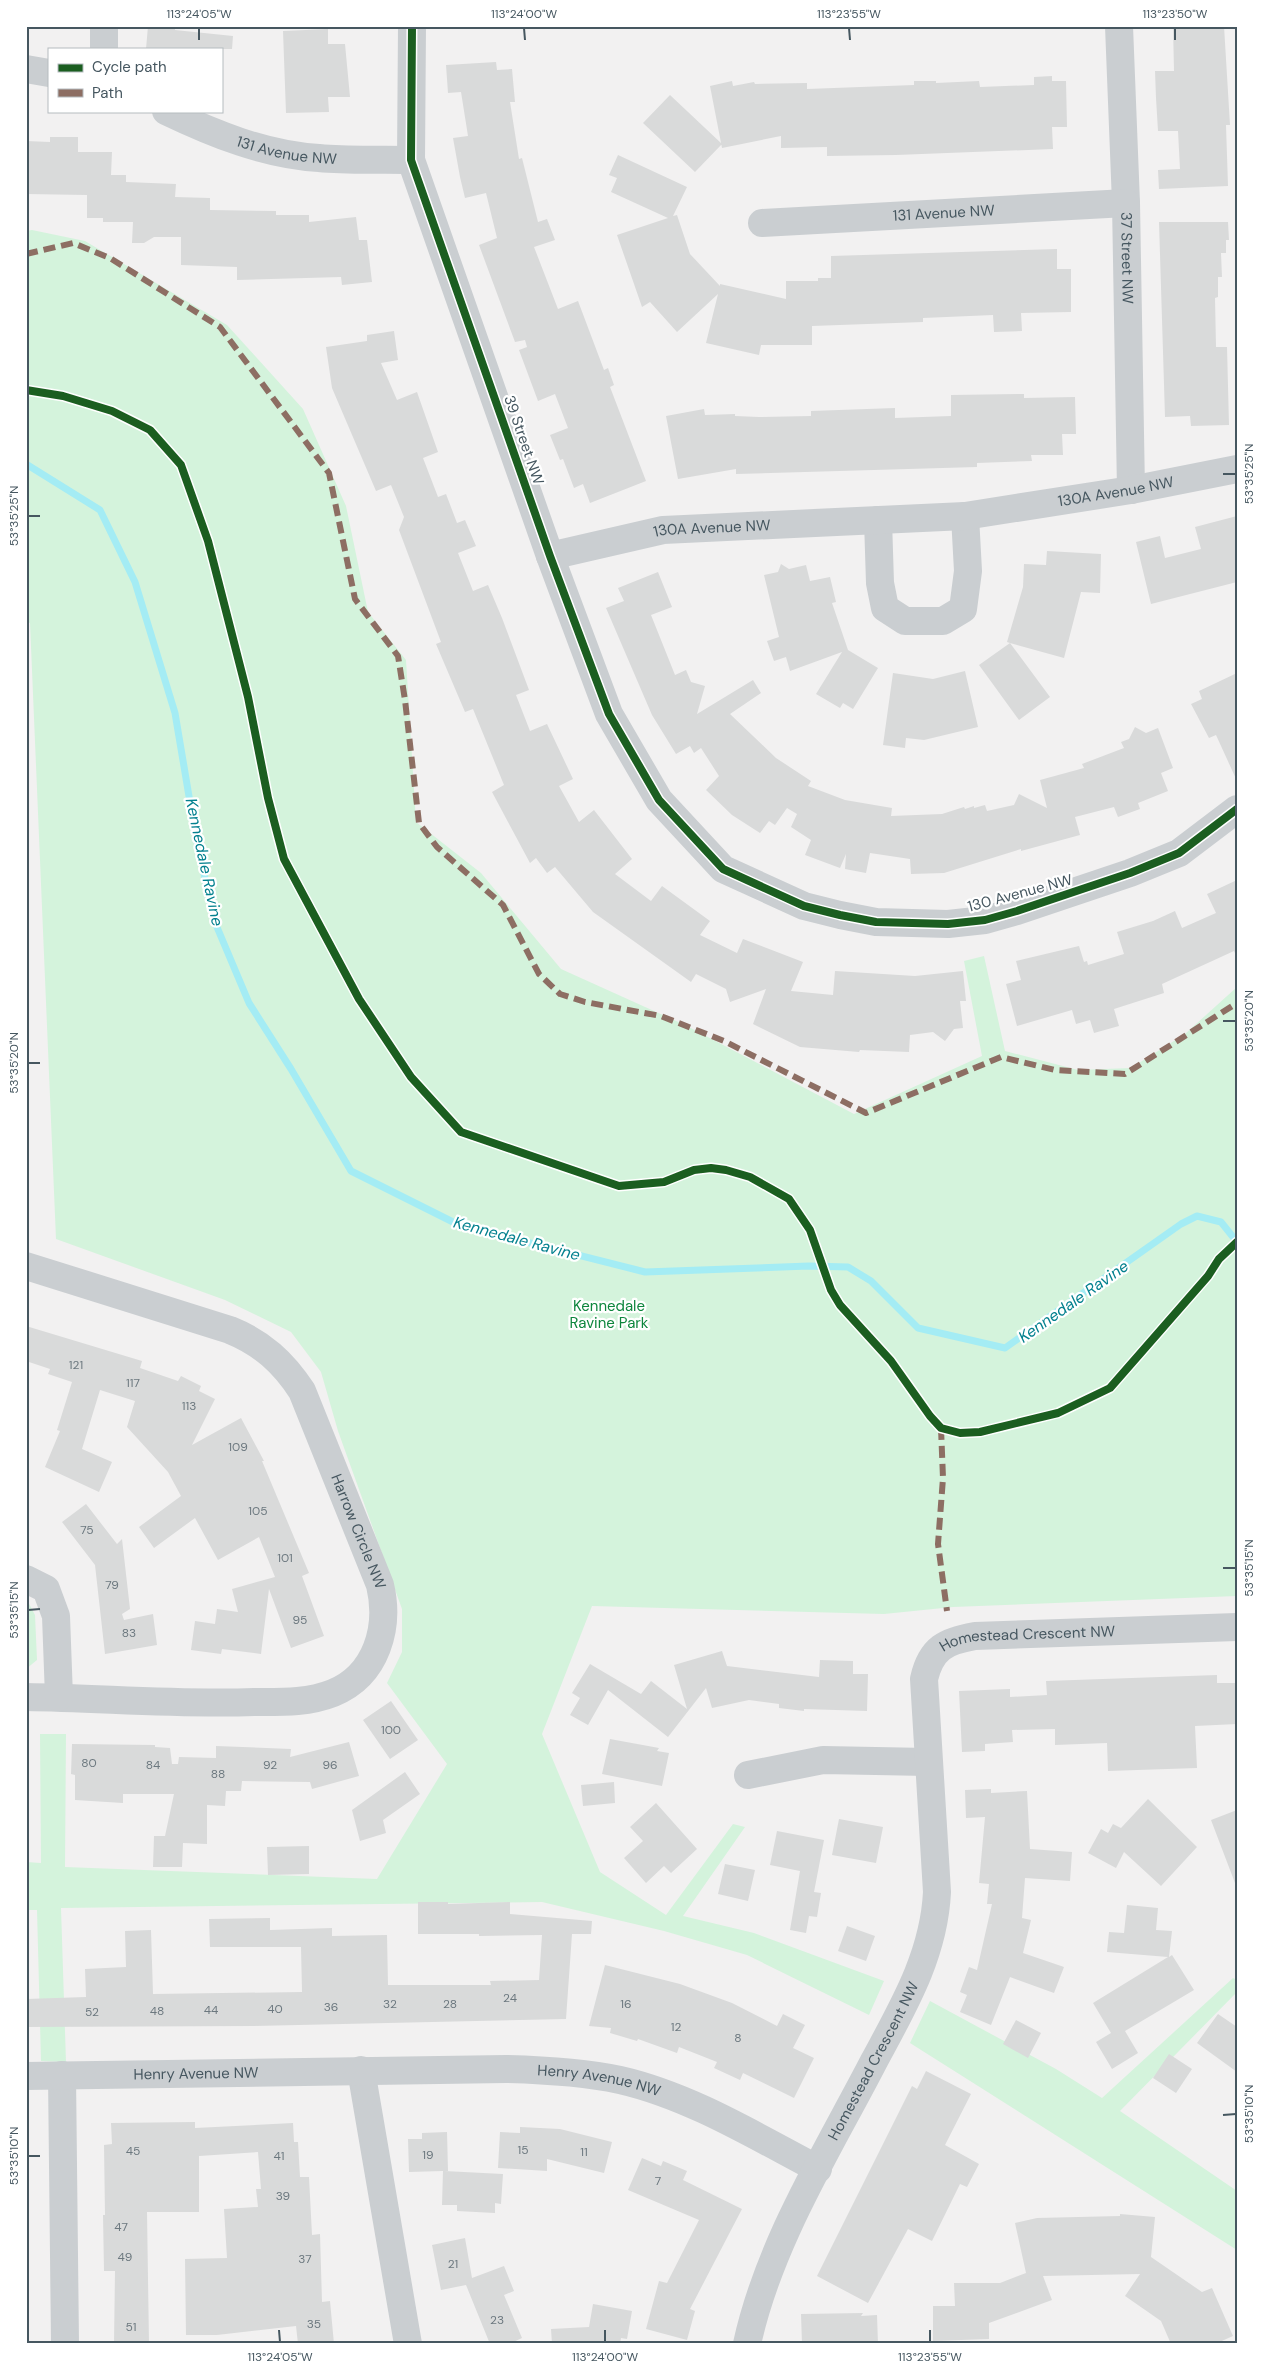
<svg xmlns="http://www.w3.org/2000/svg" width="1263" height="2370" viewBox="0 0 1263 2370" font-family="'DM Sans',sans-serif">
	<style>
		.green { fill: #d4f3dc }
		.lines { fill: none; stroke-linecap: round; stroke-linejoin: round }
		.stream { stroke: #a4ecf4; stroke-width: 7 }
		.building { fill: #d9dada }
		.street { stroke: #caced1; stroke-width: 28 }
		.quiet { stroke: #8d6e63; stroke-width: 6; stroke-dasharray: 12 6; stroke-linecap: butt }
		.cycleway-casing { stroke: #fff; stroke-width: 11 }
		.cycleway { stroke: #1b5e20; stroke-width: 8 }
		.ticks { fill: none; stroke: #465760; stroke-width: 2 }
		.labels { text-anchor: middle; stroke-width: 4.5; stroke-linejoin: round; paint-order: stroke }
		.number-label { font-size: 12px; fill: #6c787f }
		.street-label { font-size: 15px; fill: #465760; stroke: #fff }
		.park-label { font-size: 15px; fill: #0d863d; stroke: #fff }
		.water-label { font-size: 16px; font-style: italic; fill: #04818f; stroke: #fff }
		.neatline { fill: none; stroke: #465760; stroke-width: 2 }
		.ticks-label { font-size: 12px; text-anchor: middle; fill: #465760 }
	</style>
	<rect width="100%" height="100%" fill="#f2f1f1"/>
	<path class="green" d="M32,230L85,241L227,325L303,409L346,506L368,612L406,660L416,822L481,873L561,969L685,1025L854,1114L982,1056L964,961L984,956L1005,1051L1078,1070L1131,1068L1185,1034L1237,987V1596L953,1607L884,1614L592,1606L542,1734L600,1872L666,1915L733,1824L745,1827L683,1916L754,1933L884,1981L869,2015L747,1955L664,1931L542,1902L61,1908L66,2062L41,2061L37,1910H26V1862L41,1863L40,1734H66L65,1867L377,1879L447,1764L387,1683L402,1652V1609L338,1431L321,1372L291,1332L225,1300L56,1239L30,623L26,622V231Z
		M26,1598L35,1615L37,1660L26,1669Z
		M1233,1978L1237,1980V1992L1120,2111L1237,2191V2250L910,2043L930,2001L1056,2069L1102,2098Z"/>
	<g class="lines">
		<path class="stream" d="M26,464L100,510L135,582L175,713L195,832L214,920L249,1003L291,1069L351,1171L459,1225L645,1272L809,1266L848,1267L871,1281L918,1328L1005,1348L1181,1224L1197,1216L1221,1222L1237,1242"/>
	</g>
	<path class="building" d="M148,26H175V30L233,36L232,49H146Z
		M1173,26H1224L1230,125H1226L1228,186L1159,189L1158,170L1180,169L1178,131H1158L1156,98L1155,71H1174Z
		M328,29V44H345L350,97H328L329,112L286,113L283,31Z
		M496,62L497,70L512,69L515,102H510L519,159L522,158L538,222L547,219L555,240L534,247L558,309L578,301L604,370L608,368L614,385L610,387L646,481L590,503L583,484L574,488L563,459L560,460L550,435L568,428L555,394L538,401L519,350L527,347L525,340L515,342L479,245L497,238L486,193L465,198L460,177L453,138L468,136L461,92L448,93L446,65Z
		M1052,76V81H1066L1067,127H1052L1053,149L896,155L827,156V147L781,148V136L722,148L710,86L732,81L733,86L754,82L755,84L807,83V89L914,85V81H936V83L979,81L980,87L1034,85V77Z
		M670,95L722,144L695,172L643,123Z
		M50,137H78V152H112L111,175H126V182L176,184L175,197L210,198V210L276,211V215H309V222L356,217L359,240H367L372,282L342,285L341,277L237,280V267L181,265V237H154L144,243H132L133,222H103V218H87V195L26,194V141L50,142Z
		M618,155L687,187L673,216L677,215L690,254L720,286V284L786,299V281H818V278H831V256L1057,249V269H1071V312L1021,313L1022,331L994,332L993,315L923,318V322L812,326V345H761L759,355L706,343L718,294L677,332L650,302L642,307L617,235L668,218L611,192L617,178L609,175Z
		M1159,222H1228L1229,240H1226V253H1221L1222,277H1218V297L1215,298L1216,347H1227L1229,425L1191,426L1190,416L1165,417Z
		M394,331L398,360L381,363L397,400L417,392L438,452L423,458L438,497L446,494L457,523L465,520L476,546L458,553L473,591L488,585L502,618L529,690L516,695L530,731L547,724L573,779L559,786L579,822L594,810L632,859L615,874L651,901L662,886L710,921L700,935L737,953L743,939L803,962L791,991L833,995L835,971L915,976L963,971L966,1001H960L963,1028L954,1029L945,1041L933,1032L910,1035L909,1052L860,1050L859,1052L800,1047L753,1024L766,989L730,1002L726,989L696,974L691,982L593,912L555,867L547,873L536,858L530,863L492,792L504,785L473,709L465,712L436,644L441,642L399,530L404,517L391,485L376,491L332,388L326,347L367,341V335Z
		M1024,394V398L1075,397L1076,434H1062L1063,455H1031L1032,461L977,463V467L736,474V469L678,479L666,416L704,409L705,415L735,414V416L759,417L811,416V411L895,408V418L951,416V395Z
		M1237,516V582L1151,604L1136,542L1160,536L1165,558L1201,549L1195,527Z
		M1047,551L1101,554L1100,593L1081,592L1064,658L1010,643L1050,697L1019,720L979,665L1010,643L1007,642L1023,587L1024,564L1046,565Z
		M781,564L789,569L806,565L810,581L830,577L836,602L832,603L848,650L878,668L853,709L843,703L840,708L816,694L842,652L790,671L786,657L774,661L767,641L779,637L764,575L778,572Z
		M658,572L672,607L651,615L675,675L686,670L691,682L705,686L697,714L753,680L761,693L730,714L776,758L811,781L808,786L845,800L892,808L891,816L942,814L964,807L965,809L974,806V808L985,805L987,811L1014,805L1019,794L1047,808L1040,780L1084,768L1082,764L1124,748L1121,742L1129,739L1135,727L1146,733L1158,728L1173,768L1161,773L1168,791L1138,803L1140,809L1118,817L1114,807L1075,817L1080,835L1021,851V849L944,873L911,874L910,859L870,853L866,873L845,869L846,854L840,868L805,855L811,840L791,827L797,814L787,808L775,825L769,821L760,833L732,815L706,790L719,776L701,748L694,753L690,746L676,754L652,715L606,608L624,601L618,588Z
		M965,671L978,727L924,740L906,738L905,748L883,745L893,673L933,679Z
		M1237,673V781L1216,735L1209,738L1191,704L1202,699L1199,691Z
		M1237,880V957L1234,951L1162,984L1164,993L1114,1009L1119,1026L1094,1033L1090,1020L1076,1024L1072,1010L1017,1026L1006,984L1021,980L1016,961L1079,946L1084,962L1087,961L1088,965L1124,954L1117,932L1153,921L1175,911L1182,928L1216,913L1207,894Z
		M26,1326L142,1361L140,1368L178,1381L181,1376L201,1386L199,1391L215,1399L192,1445L241,1418L264,1461H262L309,1573L302,1576L324,1636L291,1648L269,1589L261,1654L222,1649L221,1654L191,1650L195,1621L215,1624L217,1609L238,1612L232,1589L275,1577L259,1537L218,1560L195,1518L154,1548L139,1527L181,1496L168,1472L127,1427L135,1401L100,1390L82,1449L112,1462L99,1492L45,1467L60,1431L57,1430L72,1382L48,1374L50,1369L26,1361Z
		M86,1504L117,1544L122,1539L130,1609L122,1614L124,1620L153,1614L157,1645L105,1654L95,1565L62,1522Z
		M722,1651L727,1666L819,1677L820,1660L853,1661V1674H868L867,1711L804,1709V1711L779,1708V1704L749,1700L712,1708L706,1688L668,1737L608,1690L588,1725L570,1715L580,1698L572,1693L590,1664L641,1694L651,1681L687,1709L674,1665Z
		M1217,1675V1683H1237V1724L1195,1726L1197,1768L1108,1771L1107,1743L1055,1745V1729L1012,1730L1013,1742L985,1744V1751L962,1752L959,1691L1010,1689V1697L1047,1695L1046,1681Z
		M391,1701L418,1740L390,1759L363,1720Z
		M610,1739L659,1748L657,1751L669,1753L662,1786L602,1774Z
		M349,1742L359,1776L312,1789L310,1782L242,1781L241,1791H226L225,1806L207,1805V1844L183,1843L182,1867H153L154,1836H165L174,1794H123V1803L75,1800V1775L71,1774L72,1744L155,1745V1747L170,1748L172,1764H178L179,1757L216,1758V1746L291,1749L290,1757Z
		M405,1772L420,1794L383,1820L386,1833L360,1841L352,1810Z
		M614,1782L615,1803L583,1806L581,1785Z
		M991,1789V1793L1027,1791L1030,1849L1072,1852L1070,1881L1025,1878L1022,1918L1031,1920L1023,1953L1064,1967L1054,1993L1010,1977L991,2025L960,2012L967,1995L960,1992L969,1967L977,1970L992,1904H987L989,1884L979,1883L985,1817L966,1818L965,1790Z
		M1148,1799L1197,1847L1161,1886L1124,1852L1116,1868L1088,1853L1101,1829L1108,1833L1113,1824L1121,1828Z
		M656,1803L697,1849L671,1873L664,1866L646,1883L624,1858L643,1841L630,1827Z
		M1237,1810V1883H1235L1211,1820Z
		M839,1819L883,1827L876,1863L832,1855Z
		M777,1831L824,1840L814,1892L821,1893L817,1917L809,1916L806,1933L790,1930L800,1871L770,1865Z
		M309,1846V1874L268,1875L267,1847Z
		M725,1864L755,1870L748,1901L718,1894Z
		M418,1902H448V1904L510,1902V1914L592,1921L591,1934H572L566,2019L254,2026L26,2027V1999L86,1997L85,1969L126,1967L125,1931L151,1930L153,1994L302,1992L301,1947H210L209,1919L270,1918V1930L332,1928V1936L387,1935L388,1985H491L490,1981L539,1980L542,1935L479,1936V1934H418Z
		M1127,1905L1158,1908L1156,1930L1172,1931L1169,1957L1172,1955L1194,1990L1125,2031L1138,2053L1112,2069L1096,2042L1111,2033L1093,2003L1168,1957L1107,1952L1109,1932L1124,1933Z
		M847,1926L875,1936L866,1961L838,1951Z
		M605,1965L680,1984L732,2003L777,2026L783,2014L805,2025L793,2048L814,2058L794,2098L743,2073L740,2080L714,2068L717,2062L679,2047L677,2053L638,2039L637,2041L610,2033L611,2028L589,2026Z
		M1218,2014L1237,2027V2072L1197,2043Z
		M1016,2020L1041,2033L1028,2058L1003,2044Z
		M1169,2054L1192,2069L1176,2093L1153,2078Z
		M926,2071L971,2094L945,2145L979,2164L967,2187L960,2184L932,2241L908,2229L868,2303L817,2276L912,2086L917,2089Z
		M195,2122V2128L293,2123L294,2142H298L300,2177H309L312,2235L320,2234L322,2302L330,2301L334,2344H298L296,2326L217,2335H186L185,2259L227,2258L224,2209L258,2207L256,2189H261L258,2152L199,2156V2212H147L149,2344H114L115,2271H104L103,2215H105L104,2145L112,2144L111,2123Z
		M520,2127L560,2129L612,2142L604,2173L547,2159V2171L498,2168L500,2132L520,2133Z
		M447,2132L448,2171H444L503,2174L501,2204L495,2203V2213L457,2211V2205H442L443,2171L409,2172L408,2139H422V2133Z
		M642,2158L661,2166L663,2161L687,2171L683,2180L742,2209L690,2309L695,2311L687,2340L646,2329L659,2281L667,2283L699,2220L628,2190Z
		M1120,2214L1155,2217L1151,2257L1202,2292L1212,2288L1233,2336L1215,2344H1171L1161,2321L1125,2296L1140,2274L1043,2276L1052,2300L989,2323V2339L933,2341V2306H955L954,2283H1000L1026,2273L1015,2223L1037,2218L1120,2216Z
		M465,2238L472,2278L504,2266L514,2291L504,2295L522,2338L509,2344H490L466,2285L441,2290L432,2245Z
		M593,2304L632,2311L627,2339L621,2338L620,2344H552L551,2329L589,2327Z
		M863,2313L861,2316L877,2315L878,2344H802L801,2314Z"/>
	<g class="lines">
		<g class="street">
			<path d="M412,26L411,160L550,556L609,714L659,800L723,869L804,906L840,915L876,922L948,924L985,920L1017,911L1130,873L1179,853L1237,809"/>
			<path id="s1" d="M1119,26L1126,203L1131,490"/>
			<path d="M104,49V26"/>
			<path d="M26,69L49,73"/>
			<path id="s2" d="M166,111C214,134 266,155 319,158C350,161 381,159 411,160"/>
			<path id="s3" d="M762,223L1126,203"/>
			<path d="M878,520L880,583L885,608L905,621H943L963,609L968,571L965,516"/>
			<path id="s4" d="M550,556L663,530L965,516L1131,490L1237,469"/>
			<path id="s5" d="M26,1266L230,1330C262,1343 283,1362 302,1391L380,1585C390,1627 377,1675 333,1693C308,1703 281,1702 254,1702C178,1705 102,1698 26,1697"/>
			<path d="M26,1579L46,1589L56,1616L59,1697"/>
			<path d="M748,1775L823,1760L928,1762"/>
			<path d="M361,2070L408,2344"/>
			<path d="M62,2075L65,2344"/>
			<path id="s6" d="M26,2076L506,2069C544,2070 582,2072 620,2080C690,2096 755,2136 818,2169"/>
			<path id="s7" d="M747,2344C769,2243 827,2152 874,2061C903,2007 934,1955 937,1892L924,1679C931,1648 946,1641 975,1636L1237,1627"/>
		</g>
		<path class="quiet" d="M26,254L73,243L110,258L220,327L329,473L355,599L398,656L405,700L419,823L437,847L503,905L539,974L560,994L585,1002L661,1016L724,1041L866,1113L1001,1057L1055,1070L1125,1074L1237,1003
			M941,1428L943,1478L938,1544L947,1611"/>
		<defs>
			<path id="cycleway" d="M412,26L411,160L550,556L609,714L659,800L723,869L804,906L840,915L876,922L948,924L985,920L1017,911L1130,873L1179,853L1237,809
				M26,390L63,396L112,411L150,430L181,465L208,541L248,697L268,798L284,859L359,999L411,1077L461,1132L619,1186L664,1182L694,1170L711,1168L726,1170L750,1177L789,1199L810,1230L831,1290L840,1305L891,1361L930,1416L941,1428L960,1433L980,1432L1058,1413L1110,1388L1208,1276L1219,1259L1237,1242"/>
		</defs>
		<use href="#cycleway" class="cycleway-casing"/>
		<use href="#cycleway" class="cycleway"/>
	</g>
	<path class="ticks" d="M199,28V40M524,28L525,40M849,28L850,40M1175,28V40M1223,474H1236M28,516H40M1223,1021H1236M28,1063H40M1223,1568H1236M28,1610L40,1609M1223,2115L1236,2114M28,2156H40M279,2330L280,2342M605,2330V2342M930,2330V2342"/>
	<g class="labels">
		<g class="number-label">
			<text x="76" y="1369">121</text>
			<text x="133" y="1387">117</text>
			<text x="189" y="1410">113</text>
			<text x="238" y="1451">109</text>
			<text x="258" y="1515">105</text>
			<text x="87" y="1534">75</text>
			<text x="285" y="1562">101</text>
			<text x="112" y="1589">79</text>
			<text x="300" y="1624">95</text>
			<text x="129" y="1637">83</text>
			<text x="391" y="1734">100</text>
			<text x="89" y="1767">80</text>
			<text x="153" y="1769">84</text>
			<text x="270" y="1769">92</text>
			<text x="330" y="1769">96</text>
			<text x="218" y="1778">88</text>
			<text x="510" y="2002">24</text>
			<text x="390" y="2008">32</text>
			<text x="450" y="2008">28</text>
			<text x="626" y="2008">16</text>
			<text x="331" y="2011">36</text>
			<text x="275" y="2013">40</text>
			<text x="211" y="2014">44</text>
			<text x="157" y="2015">48</text>
			<text x="92" y="2016">52</text>
			<text x="676" y="2031">12</text>
			<text x="738" y="2042">8</text>
			<text x="523" y="2154">15</text>
			<text x="133" y="2155">45</text>
			<text x="584" y="2156">11</text>
			<text x="428" y="2159">19</text>
			<text x="279" y="2160">41</text>
			<text x="658" y="2185">7</text>
			<text x="283" y="2200">39</text>
			<text x="121" y="2231">47</text>
			<text x="125" y="2261">49</text>
			<text x="305" y="2263">37</text>
			<text x="453" y="2268">21</text>
			<text x="497" y="2324">23</text>
			<text x="314" y="2328">35</text>
			<text x="131" y="2331">51</text>
		</g>
		<g class="street-label">
			<text dy="5" stroke="none"><textPath href="#s2" startOffset="128">131 Avenue NW</textPath></text>
			<text dy="5" stroke="none"><textPath href="#s3" startOffset="182">131 Avenue NW</textPath></text>
			<text dy="5" stroke="none"><textPath href="#s1" startOffset="232">37 Street NW</textPath></text>
			<text transform="translate(524 440) rotate(71)" y="5">39 Street NW</text>
			<text dy="5" stroke="none"><textPath href="#s4" startOffset="571">130A Avenue NW</textPath></text>
			<text dy="5" stroke="none"><textPath href="#s4" startOffset="165">130A Avenue NW</textPath></text>
			<text transform="translate(1020 893) rotate(-15)" y="5">130 Avenue NW</text>
			<text dy="5" stroke="none"><textPath href="#s5" startOffset="461">Harrow Circle NW</textPath></text>
			<text dy="5" stroke="none"><textPath href="#s7" startOffset="831">Homestead Crescent NW</textPath></text>
			<text dy="5" stroke="none"><textPath href="#s7" startOffset="311">Homestead Crescent NW</textPath></text>
			<text dy="5" stroke="none"><textPath href="#s6" startOffset="170">Henry Avenue NW</textPath></text>
			<text dy="5" stroke="none"><textPath href="#s6" startOffset="574">Henry Avenue NW</textPath></text>
		</g>
		<g class="park-label">
			<text x="609" y="1311">Kennedale<tspan x="609" dy="17">Ravine Park</tspan></text>
		</g>
		<g class="water-label">
			<text transform="translate(205 862) rotate(78)" y="6">Kennedale Ravine</text>
			<text transform="translate(517 1238) rotate(15)" y="6">Kennedale Ravine</text>
			<text transform="translate(1073 1301) rotate(-35)" y="6">Kennedale Ravine</text>
		</g>
	</g>
	<rect width="1263" height="2370" fill="none" stroke="#ffffff" stroke-width="55"/>
	<rect x="48" y="48" width="175" height="65" fill="#ffffff" stroke="#b5bcbf"/>
	<rect x="58" y="64" width="25" height="8" fill="#1b5e20" stroke="#b5bcbf"/>
	<text x="92" y="72" font-size="15" fill="#465760">Cycle path</text>
	<rect x="58" y="89" width="25" height="8" fill="#8d6e63" stroke="#b5bcbf"/>
	<text x="92" y="98" font-size="15" fill="#465760">Path</text>
	<rect x="28" y="28" width="1208" height="2314" class="neatline"/>
	<g class="ticks-label">
		<text x="199" y="18">113°24'05"W</text>
		<text x="524" y="18">113°24'00"W</text>
		<text x="849" y="18">113°23'55"W</text>
		<text x="1175" y="18">113°23'50"W</text>
		<text transform="translate(1249 474) rotate(-90)" y="4">53°35'25"N</text>
		<text transform="translate(14 516) rotate(-90)" y="4">53°35'25"N</text>
		<text transform="translate(1249 1021) rotate(-90)" y="4">53°35'20"N</text>
		<text transform="translate(14 1063) rotate(-90)" y="4">53°35'20"N</text>
		<text transform="translate(1249 1568) rotate(-90)" y="4">53°35'15"N</text>
		<text transform="translate(14 1610) rotate(-90)" y="4">53°35'15"N</text>
		<text transform="translate(1249 2114) rotate(-90)" y="4">53°35'10"N</text>
		<text transform="translate(14 2156) rotate(-90)" y="4">53°35'10"N</text>
		<text x="280" y="2361">113°24'05"W</text>
		<text x="605" y="2361">113°24'00"W</text>
		<text x="930" y="2361">113°23'55"W</text>
	</g>
</svg>
